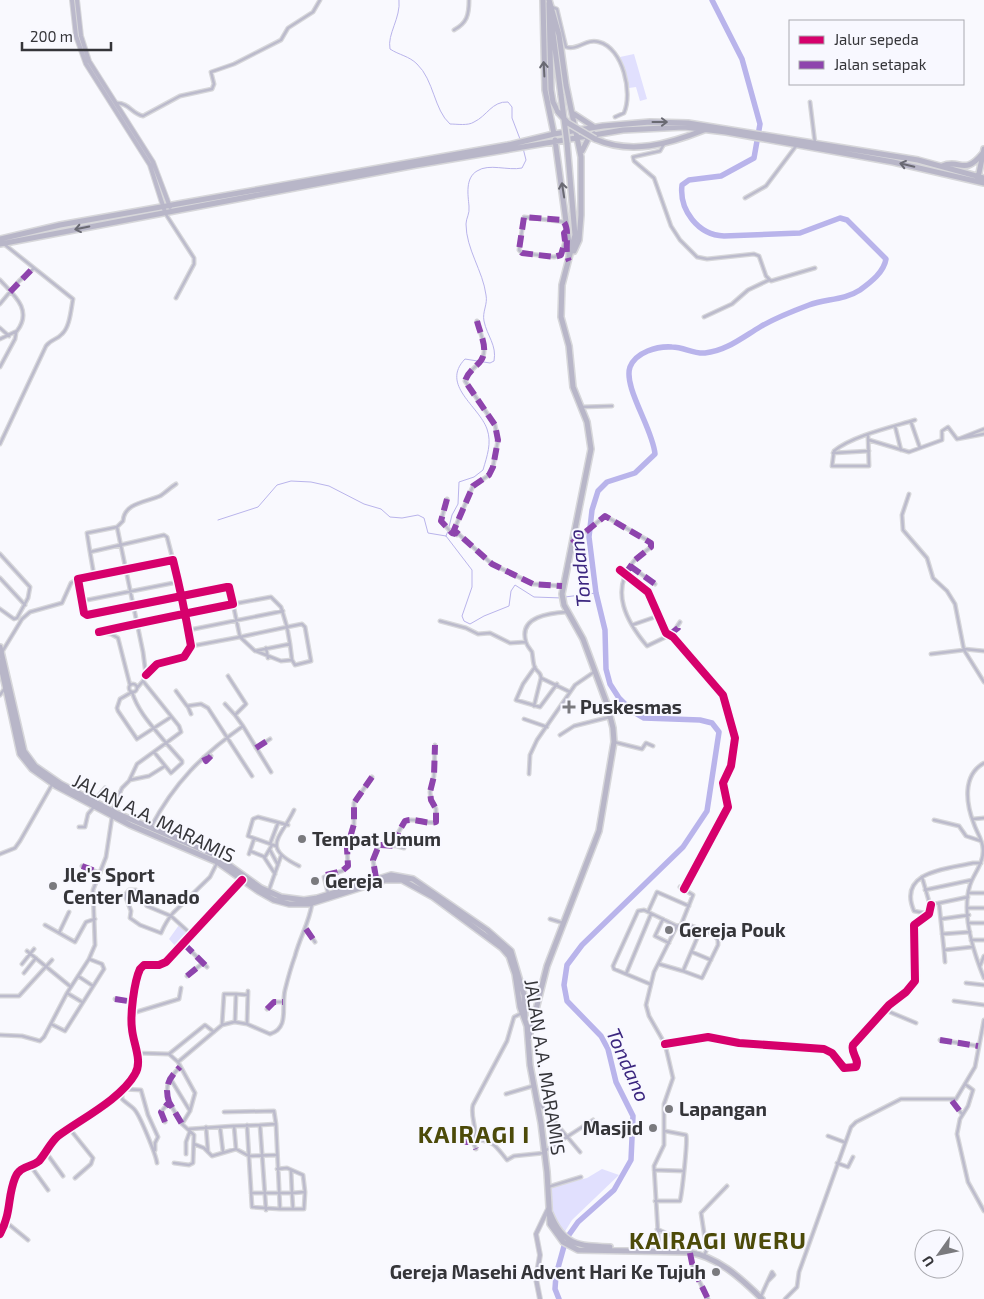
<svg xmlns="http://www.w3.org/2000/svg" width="984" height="1299" viewBox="0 0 984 1299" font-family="'Exo 2',sans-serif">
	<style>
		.green { fill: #e1e0fe }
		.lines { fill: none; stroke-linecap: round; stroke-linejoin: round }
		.stream { stroke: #b9b4eb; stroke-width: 1 }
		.river { stroke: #b9b4eb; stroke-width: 5.5 }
		.street-casing { stroke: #d7d7da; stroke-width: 5 }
		.secondary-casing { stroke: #d7d7da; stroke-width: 6 }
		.highway-casing { stroke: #d7d7da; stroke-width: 8 }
		.street { stroke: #bcbbcc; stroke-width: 2.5 }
		.secondary { stroke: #bbb9cb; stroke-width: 4 }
		.highway { stroke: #b8b6c8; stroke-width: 5 }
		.highway-bridge-casing { stroke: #d7d7da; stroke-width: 8; stroke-linecap: butt }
		.highway-bridge { stroke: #b8b6c8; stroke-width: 5 }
		.quiet { stroke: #8e44ad; stroke-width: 6; stroke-dasharray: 12 6; stroke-linecap: butt }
		.cycleway-casing { stroke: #f8f8ff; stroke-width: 11 }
		.cycleway { stroke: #d6006c; stroke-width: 8 }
		.oneway { stroke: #696972 }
		.poi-dot { fill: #7a7a7e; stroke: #f8f8ff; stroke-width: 2 }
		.labels { text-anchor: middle; stroke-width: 4; stroke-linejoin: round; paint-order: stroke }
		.poi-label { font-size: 19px; font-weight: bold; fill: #353539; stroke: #f8f8ff; text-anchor: start }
		.street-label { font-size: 19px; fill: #353539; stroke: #f8f8ff }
		.water-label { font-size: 20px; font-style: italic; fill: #3b267f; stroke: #f8f8ff }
		.district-label { font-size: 24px; font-weight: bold; letter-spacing: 1px; fill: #4c4a09; stroke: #f8f8ff }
	</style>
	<rect width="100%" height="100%" fill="#f9f9fe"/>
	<path class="green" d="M634,54L647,99L640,101L636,87L629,88L620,57Z
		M179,925L190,935L178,949L169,939Z
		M602,1169L619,1175L572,1220L564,1233L553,1219L548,1188L587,1178Z"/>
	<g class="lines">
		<path class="stream" d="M399,0C401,18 387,34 390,49C399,55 409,56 417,64C434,80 434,110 450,124C457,124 468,126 474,122C487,116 492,101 508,102L512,107V118L520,139
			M218,520L258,507L277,485L291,481L311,482L329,486L364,504L381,509L390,517L402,518L418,515L424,518L428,533L446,536L472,570V587L462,616L464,621L470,624L484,616L509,606L511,591L515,585L534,597L562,598
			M449,527L452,515L458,504L459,482L474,477L483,470C487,456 492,443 487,429C479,406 440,385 465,359L490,363L494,361C497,345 487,336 484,321C482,312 488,304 486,295C483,271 466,249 466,224C466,218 470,214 469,206C468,195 465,178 477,171C489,163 508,171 522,168L526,160L523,148
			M446,536L448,531
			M565,597L596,593"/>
		<path class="river" d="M559,1299L555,1289L556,1275L566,1239L578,1222L614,1190L631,1160L633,1116L616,1082L608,1049L601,1036L567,1001L564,985L567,965L582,945L683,847L707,811L719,732L712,723L700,720L644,718L632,711L619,698L610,684L606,669L605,630L596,593L589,537L592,510L598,491L607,482L635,473L655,454C653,429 623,387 630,367C636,352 657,346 672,347C684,347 693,354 705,353C726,351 743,337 760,327C775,318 793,311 809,305C825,299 845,300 860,290C871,282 884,272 886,259L847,220L840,218L800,233L724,236C698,235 679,210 682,185L689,180L721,176L754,158L760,124L742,59L712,0"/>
		<defs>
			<path id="street" d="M552,7L557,9L566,47C578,51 586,38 599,42C623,48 633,93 624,113L615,117
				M454,30C467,23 469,15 469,0
				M810,102L815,143
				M117,103C129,103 132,114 143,116L180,96L212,89L214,84L211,72L234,64L281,40L288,28L313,12L320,0
				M664,144L660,151L633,157L634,161L654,178L671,226L680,240L697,257L707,259L754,254L759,256L766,276L771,281L815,268
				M745,198L766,186L796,146
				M165,213L194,258V264L176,298
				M565,222L524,217L519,250L522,253L554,257L561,255L565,241L564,233L566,231
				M567,243L568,259
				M0,280C14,295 33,310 17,331L0,339
				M0,304L19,281L33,269
				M704,317L732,304L748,290L769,280
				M477,321C481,337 491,353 477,365C472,370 467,374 465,381L495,425L498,440L493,467L489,475L473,486L454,530L492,564L533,584L562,586
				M0,328L9,336
				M0,367L15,339L16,333
				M581,407L612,406
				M911,422L920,448
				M895,426L901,450
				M868,436L869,466H832L834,451C852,436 892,427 915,420
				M961,438L984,429
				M869,440L909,452L942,440V431L948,427L957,439L984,434
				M0,444L46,346C51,339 57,340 62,334C70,327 71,309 73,299L4,244
				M833,453L869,451
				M909,494L902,515L903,530L927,558L933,578L947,591L955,604L964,650L984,682
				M447,499L441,521L452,533L457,535
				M117,527L123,521C124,503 146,502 160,496C165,493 171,487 176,484
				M573,542L605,516L649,541L651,547C645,552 638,556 633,562C610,591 626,621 647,646L672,634L680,622
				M90,552L87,533L117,527L143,652L146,675L143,681L179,726L181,732L166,743C153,727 138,712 132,692L120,699L117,708L118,711L137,739L171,717
				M0,554L30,587L28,598L17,618L14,619L0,609
				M630,566L655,584
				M620,570L648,592L666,633L673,637L723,695L735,738L731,766L723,783L728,807L684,889
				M94,575L90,552L164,535L167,537L173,560
				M0,578L25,605
				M82,601L178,582
				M567,612C551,613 518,616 526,642C527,646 530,649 532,652C533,657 533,664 535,668C538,673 541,672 541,678L570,692
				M440,621L466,628L478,634L490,633L510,643L526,642
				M632,625L658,616
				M189,630L283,611
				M99,632C143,622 188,613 233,604L229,587H227L87,615L84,613L78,579L173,560C180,588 186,617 191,646L184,657L157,664L146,675
				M100,633L111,634L118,638L130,685
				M192,646L240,637L233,604L271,597L281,607L287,627L240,637L255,651L290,644L287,627L302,624L305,627L311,661L295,665L292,660
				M266,648L268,658
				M964,649L984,651
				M256,651L281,661L292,660L290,644
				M2,652L22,619L30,612L62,603L71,583L78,579
				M931,654L964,650
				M535,667L523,684L516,700L540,707L557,684
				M129 688a4 4 0 1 1 8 0a4 4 0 1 1-8 0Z
				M137,688L143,681
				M176,691L187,706L201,704L208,708L252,776
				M0,695L5,688
				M225,704L235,715
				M534,706L541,678
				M188,707L191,714
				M524,719L547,727
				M243,726L271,772
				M560,735L574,726L610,717
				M614,742L642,749L646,743L653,746
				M256,748L270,739
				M204,757L206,761L211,756
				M984,763C962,775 966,804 974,824C977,833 983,841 983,849C984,863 974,873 970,885C961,914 973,951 984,978
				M529,774L530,755L537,740L575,685L594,672
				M130,780L149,776L165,766
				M94,801L105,788
				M294,810C281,838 260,847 299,866
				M112,811L122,788L129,781L137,764L166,743L182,761V763L171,773L154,752
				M973,819L984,818
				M934,820L959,826L966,836L981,841
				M79,827H85L88,814L94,807
				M151,827C174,783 202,755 243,726L235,715L246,704L228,676
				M173,830L172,833L185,838V841
				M270,844L278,823
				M276,846L248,836L253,819L258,817L288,825
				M397,846L404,848
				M270,850L278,865
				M250,851L265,857L272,845
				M0,854L15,848L20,841L53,783
				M249,854L254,839
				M215,855L218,849
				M264,857L275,874
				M82,866L100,873
				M922,877L930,905L968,897
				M376,878L373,860L379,845L397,846L398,833L405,821C415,817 426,825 436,822V809L431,800L430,792L434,776L435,745
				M269,890L281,856
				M925,890L972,880
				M328,893L324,877L342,871L348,866L347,848L354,824V803L372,777
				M969,893H984
				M939,903L944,950L972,947
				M968,908H984
				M648,912L657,892L689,906
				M929,914L914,911C897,871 947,869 973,863H981
				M550,919L563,923
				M663,919L655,936L669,943
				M941,919L969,915
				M970,923H984
				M45,925L75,942L86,922L95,919
				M306,929L315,942
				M59,933L69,912
				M942,934L970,932
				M192,935L171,916L147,906L136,890H129L125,895L131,911L130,918L140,925L161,933C164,926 168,919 173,913L210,877L217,863
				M971,940H984
				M184,944L207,967
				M944,950L945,962
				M27,951L71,987
				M692,952L711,960
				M22,964L34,949
				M659,964L683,971L701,929L683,923
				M980,966L984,956
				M683,971L702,978L718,945V940L713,934L701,929
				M24,973L36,958
				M626,974L651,914
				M78,976L93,986
				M187,976L203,963
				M966,983L984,985
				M650,984L614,969L613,966L638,911L644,910L677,926L681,925L693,895L680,887
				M67,993L82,1002
				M236,994L248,995
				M0,996H19L52,960
				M115,999L134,1002
				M954,1001L984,1005
				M267,1009L274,1002H283
				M885,1010L916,1023
				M133,1013L179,999L181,988
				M522,1013L514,1017L507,1041L473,1105C470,1116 477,1127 475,1139C495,1142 494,1144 507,1160L514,1156L544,1153
				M51,1024L65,1031L104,969L102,964L89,959
				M247,1024L270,1034C290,1028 281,1006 285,990C288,978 291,967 295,956C300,937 309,923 312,904
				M222,1025L224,994H236L235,1022L247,1024L248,991
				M0,1035L22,1036L40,1041L44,1037L67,993L89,959L95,945L93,890L106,857L112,817
				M940,1040L978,1046
				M665,1044L708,1037L739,1043L824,1049L832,1053L844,1068L856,1067C860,1059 850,1053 853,1045L889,1005L906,992L915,981L914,925L929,914L931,905
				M137,1053L169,1054L178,1062L195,1093L190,1111L182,1124L194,1135L193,1163L189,1165L174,1163
				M169,1054L205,1025L214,1032
				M178,1062L222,1025L234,1022
				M170,1078L190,1111
				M965,1084L973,1090L968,1106L960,1119L957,1134L968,1182L984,1211
				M123,1089L141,1090L148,1115L158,1137L155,1143V1150
				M122,1092V1099C126,1103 130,1105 134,1109C140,1115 156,1155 157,1163
				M506,1094L533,1086
				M952,1101L962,1114
				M169,1102C164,1086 169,1078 180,1067
				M538,1102L580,1152
				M224,1112L274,1111L276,1124
				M165,1122L161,1112L169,1102L182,1124
				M247,1125L252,1207L280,1209
				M206,1127L208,1152
				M220,1127L223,1152
				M69,1128L93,1158L91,1164L75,1178
				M189,1129L233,1126
				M828,1136L844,1142
				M462,1142H473L476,1149
				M194,1144L204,1148L212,1156L236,1149L249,1156L276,1155
				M236,1149L234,1126L260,1125
				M45,1151L63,1176
				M545,1151L593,1120
				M186,1154V1142L190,1131
				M837,1163L848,1167L853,1157
				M30,1165L48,1190
				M277,1169L287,1168L303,1175L305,1192
				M654,1170L683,1171
				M548,1187L581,1177
				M251,1193H292L291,1170
				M655,1201H680C682,1193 688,1140 686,1135L665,1131
				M266,1210L260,1125L276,1124L280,1209H304L305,1192L292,1193L293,1209
				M6,1222L28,1240
				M657,1229L674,1237
				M0,1234C12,1211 7,1198 15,1178C20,1165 31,1168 39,1161C46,1153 50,1143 58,1136C81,1119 121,1099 135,1074C143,1061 133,1043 132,1029C130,1015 134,982 140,969L144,965H159L166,962L241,880
				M659,1250L654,1166L664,1145V1104L673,1078L665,1044L649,1016L646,1005L654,972L677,926
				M691,1254L693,1268L708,1299
				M704,1256L709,1244L705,1239L701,1213L727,1186
				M761,1296L772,1272L774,1275L768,1281
				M785,1299L797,1287L799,1272L851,1127L856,1122L901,1099H956L975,1067L984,1020"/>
			<path id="secondary" d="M72,0L76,36L86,64L150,165L165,212
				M77,0L81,36L89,61L153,162L170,207
				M540,1299L536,1279L540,1255L536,1234L548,1209"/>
			<path id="highway" d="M543,0L545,90L554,134
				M549,0L559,35L566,85L581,157V215L579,240L574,251
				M549,3L551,90L553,102L558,112
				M551,18L561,95
				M574,114L594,127
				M595,139C631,155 669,144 704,130
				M555,140L570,251
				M582,151L588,139L594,134
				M942,166C961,158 963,177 983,153
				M978,178L984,149
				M0,239L60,225L508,145L554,134L603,126L650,122L688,123L918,160L984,178
				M0,244L416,165L623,130L684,127L726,132L893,162L984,183
				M0,647L24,751L35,766L61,784L116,813L215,855L261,888L281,897L304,900L317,898L391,875L413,879L487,930L511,951L524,995L525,1018
				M0,662L20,754L32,769L56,786L130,825L217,862L258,891L274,900L289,904H309L385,880H402L433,897L502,948L509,956L515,974L520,1007L527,1026L530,1065L541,1123L547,1172L550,1224L563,1242L578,1250L687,1252C717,1256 741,1278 762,1299
				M529,1037L547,966L599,831L614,742L613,728L607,704L583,639L564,605L562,594L591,449L587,422L573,387L569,346L561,317L562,285L575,235L567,143
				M550,1213C563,1246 579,1246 610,1247"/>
		</defs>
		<use href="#street" class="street-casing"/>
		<use href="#secondary" class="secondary-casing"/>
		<use href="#highway" class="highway-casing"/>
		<use href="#street" class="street"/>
		<use href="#secondary" class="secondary"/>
		<use href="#highway" class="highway"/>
		<defs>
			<path id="highway-bridge" d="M561,95L567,143
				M558,112L568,123L595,139"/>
		</defs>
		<use href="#highway-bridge" class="highway-bridge-casing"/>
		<use href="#highway-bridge" class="highway-bridge"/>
		<path class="quiet" d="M566,231L564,233L565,241L561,255L554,257L522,253L519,250L524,217L562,220C572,229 563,249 569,261
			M10,292L33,268
			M477,321C481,337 491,353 477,365C472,370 467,374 465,381L495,425L498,440L493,467L489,475L473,486L454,530L492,564L533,584L562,586
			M447,499L441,521L452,533L456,534
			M572,543L605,516L651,543V547L635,560L625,574
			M630,566L655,584
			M669,635L678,628L680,622
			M256,748L270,739
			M204,757L206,761L211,756
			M82,866L100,873
			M326,875L342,871L348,866L347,848L354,824V803L372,777
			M376,878L373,860L379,845L397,846L398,833L405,821C415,817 426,825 436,822V809L431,800L430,792L434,776L435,745
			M306,929L315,942
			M184,944L207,967
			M187,976L203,963
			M115,999L134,1002
			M267,1009L274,1002H283
			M940,1040L978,1046
			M952,1101L962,1114
			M169,1102C164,1086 169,1078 180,1067
			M165,1122L161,1112L169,1102L182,1124
			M462,1142H473L476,1149
			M690,1253L693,1268L708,1299"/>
		<defs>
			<path id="cycleway" d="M620,570L648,592L666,633L673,637L723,695L735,738L731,766L723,783L728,807L684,889
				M99,632C143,622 188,613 233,604L229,587H227L87,615L84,613L78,579L173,560C180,588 186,617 191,646L184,657L157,664L146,675
				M665,1044L708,1037L739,1043L824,1049L832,1053L844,1068L856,1067C860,1059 850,1053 853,1045L889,1005L906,992L915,981L914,925L929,914L931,905
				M0,1234C12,1211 7,1198 15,1178C20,1165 31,1168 39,1161C46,1153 50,1143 58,1136C81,1119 121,1099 135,1074C143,1061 133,1043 132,1029C130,1015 134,982 140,969L144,965H159L166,962L242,880"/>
		</defs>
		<use href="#cycleway" class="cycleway-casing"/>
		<use href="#cycleway" class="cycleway"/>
	</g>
	<defs><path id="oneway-shaft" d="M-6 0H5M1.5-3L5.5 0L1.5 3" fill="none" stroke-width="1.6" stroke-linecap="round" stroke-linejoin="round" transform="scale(1.25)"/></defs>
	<g class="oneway">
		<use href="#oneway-shaft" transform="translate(544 69) rotate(-93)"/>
		<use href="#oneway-shaft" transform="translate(660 122)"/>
		<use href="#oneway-shaft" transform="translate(907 165) rotate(-167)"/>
		<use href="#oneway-shaft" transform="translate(563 190) rotate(-99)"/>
		<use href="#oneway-shaft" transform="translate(82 228) rotate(168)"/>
	</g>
	<g class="poi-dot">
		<path d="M566.5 699.5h5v5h5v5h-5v5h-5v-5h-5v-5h5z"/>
		<circle cx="302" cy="839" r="5"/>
		<circle cx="315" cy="881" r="5"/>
		<circle cx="53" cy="886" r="5"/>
		<circle cx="669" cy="930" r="5"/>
		<circle cx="669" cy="1109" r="5"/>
		<circle cx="653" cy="1128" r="5"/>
		<circle cx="716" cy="1272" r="5"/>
	</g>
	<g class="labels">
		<g class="poi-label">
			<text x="580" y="714">Puskesmas</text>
			<text x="312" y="846">Tempat Umum</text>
			<text x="63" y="882">Jle's Sport<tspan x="63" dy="22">Center Manado</tspan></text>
			<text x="325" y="888">Gereja</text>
			<text x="679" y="937">Gereja Pouk</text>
			<text x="679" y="1116">Lapangan</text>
			<text x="643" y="1135" text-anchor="end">Masjid</text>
			<text x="706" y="1279" text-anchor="end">Gereja Masehi Advent Hari Ke Tujuh</text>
		</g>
		<g class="street-label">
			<text transform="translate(154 818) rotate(26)" y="7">JALAN A.A. MARAMIS</text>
			<text transform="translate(545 1067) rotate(81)" y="7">JALAN A.A. MARAMIS</text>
		</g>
		<g class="water-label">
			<text transform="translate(580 568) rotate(-96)" y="7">Tondano</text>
			<text transform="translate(628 1065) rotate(66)" y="7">Tondano</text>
		</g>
		<g class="district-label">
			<text x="474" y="1143">KAIRAGI I</text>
			<text x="718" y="1249">KAIRAGI WERU</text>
		</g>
	</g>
	<rect x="789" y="20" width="175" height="65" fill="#f8f8ff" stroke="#aaaab0"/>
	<rect x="799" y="36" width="25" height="8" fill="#d6006c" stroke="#aaaab0"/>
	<text x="834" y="45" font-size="15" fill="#353539">Jalur sepeda</text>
	<rect x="799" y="61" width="25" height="8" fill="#8e44ad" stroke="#aaaab0"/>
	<text x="834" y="70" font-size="15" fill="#353539">Jalan setapak</text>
	<g transform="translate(939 1254) rotate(237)"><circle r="24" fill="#f8f8ff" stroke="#aaaab0"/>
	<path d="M0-4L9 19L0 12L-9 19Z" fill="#7a7a7e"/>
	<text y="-8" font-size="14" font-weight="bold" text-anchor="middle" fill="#353539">U</text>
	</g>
	<path d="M22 42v8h89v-8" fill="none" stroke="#353539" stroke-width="2.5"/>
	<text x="30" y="42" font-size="15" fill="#353539" stroke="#f8f8ff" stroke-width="4" paint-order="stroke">200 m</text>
</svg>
